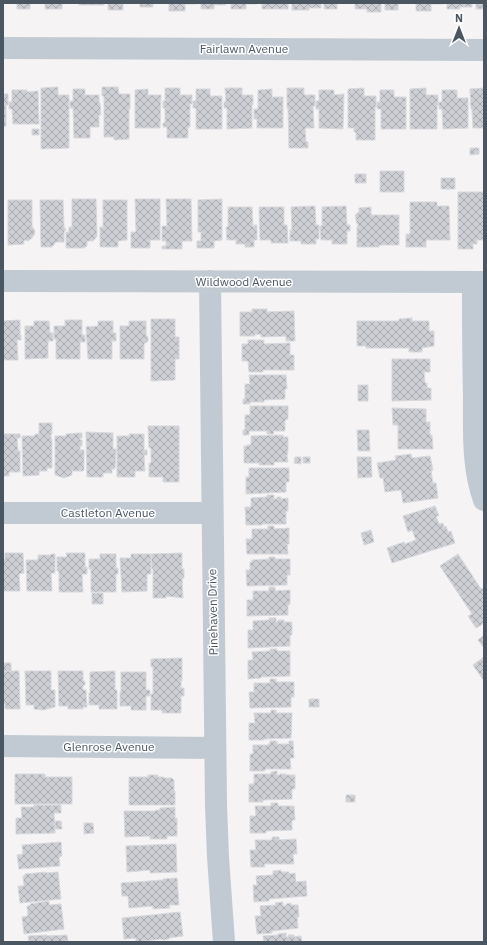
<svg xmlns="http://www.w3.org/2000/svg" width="487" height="945" viewBox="0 0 487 945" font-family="'IBM Plex Sans',sans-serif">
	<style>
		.building { fill: url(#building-cross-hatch); stroke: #d7d9de }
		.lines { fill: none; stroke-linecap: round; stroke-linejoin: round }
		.minor { stroke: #c1cad2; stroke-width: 22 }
		.labels { text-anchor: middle; stroke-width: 3; stroke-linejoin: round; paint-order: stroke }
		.street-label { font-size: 12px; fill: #4a5661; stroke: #fff }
	</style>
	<defs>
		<pattern id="building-cross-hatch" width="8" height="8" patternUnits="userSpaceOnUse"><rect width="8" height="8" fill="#cdcfd5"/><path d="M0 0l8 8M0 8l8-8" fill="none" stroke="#a8abb0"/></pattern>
	</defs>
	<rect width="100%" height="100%" fill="#f5f3f3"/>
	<path class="building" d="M17,3H30V9H17Z
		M45,3H73H62V9H45Z
		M79,3H104V5H79Z
		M108,3H135H123V10H108Z
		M140,3H153V7H140Z
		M169,3H197V4H185V11H169Z
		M201,3H226V5H214V9H201Z
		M231,3H257V4H246V9H231Z
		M262,3H288V9H262Z
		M292,3H321V8H309V10H292Z
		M324,3H337V9H324Z
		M355,3H381V12H367V9H355Z
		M385,3H398V10H385Z
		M416,3H443V4H431V11H416Z
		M447,3H472V7H460V9H447Z
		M476,3H484V9H476Z
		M58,87V95H69V148L41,149V88Z
		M102,87H118L119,94H130V109H129V139L114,140V137H104V96H102Z
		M165,88H180V95H192V104H190V127H188V138H167V127H163V123H165V108H163V101H165Z
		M225,88H242V95H253V105H252V128L227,129V108H224V102H226Z
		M287,88H304V95H315V106H313L314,128H305L306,142H308V148H289L288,108H287Z
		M364,88V96H376V107H375V140H356V132H354V128H348V89Z
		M426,88V95H438V106H437V129H410V89Z
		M484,88V128H473L472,109H471L470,89Z
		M73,89H85V95H99V103H100L101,115H99V127H90V138H74L73,108H70V101H73Z
		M148,89V95H161L160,128H135V90Z
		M196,89H210V96H222V129H196V108H193V101H196Z
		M272,89V97H283V128H257V119H254V109H258V90Z
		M12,90H27V92L38,91L39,124H13L12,109H9V102H12Z
		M319,90H334V95L344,94L343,129L319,128V109H316V101H319Z
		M380,90H394V97H406V129H381V109H377V102H380Z
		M442,90H457V98H468V128L443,129L442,109H439V102H442Z
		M3,94H8V105H6V126L3,127Z
		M32,129H39V135H32Z
		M470,148H479V154L470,155Z
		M380,171H404V192H380Z
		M355,174H366V183H355Z
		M441,178H455V189H441Z
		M458,192H484V240H477V244H473V249H458Z
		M72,199H96L97,236L95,239L93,241H87V246L84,248H66V232H69V227H72Z
		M135,199H160V240H150V248H131V232H136Z
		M166,199H191L192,241H182V249H162V246H166V241H162V226H167Z
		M222,199V240L214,241V248H197V241H201V232H198V200Z
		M8,200H32V226L35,231L34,235L31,239L28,241L24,240V244L8,245Z
		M40,200H63L64,227L66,230L64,232V242H56L52,247H41Z
		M103,200H127V240L118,241V247H100V227H103Z
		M410,202H437V206H449L450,240H426V247H406V234H410Z
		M315,206L316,225H319V239H316V244H301V241H290V230H292L291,207Z
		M346,206L347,225H350V231H347V244H332V240H321L320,226H322V207Z
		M228,207H252L253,227H254V225H257V240H254V247H245V244H236V240H227L226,227H228Z
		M259,207H284V225H287L288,243H271V240H260Z
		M371,207V215H399V245H379V247H357V227H358V224H357L355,215L359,212V208Z
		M252,309H267V312L294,311L295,341H286V336L261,337V334L254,335L255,336H240V312H252Z
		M412,318V321H429V331H434V346L422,348V352H409V348H366V346H357V321H399V319Z
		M151,319H175V337H179V359H175V380L151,381Z
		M20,320V335H21V340H17L18,360H3V321Z
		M65,320H82V335H85V342H80V359H56V339H54V326H65Z
		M34,321H49L50,333H53V341H48V358L25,359V326H34Z
		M98,321H113V333H116V341H112V359H88L86,327L98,326Z
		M129,321H146V335L148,337V341L144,344V359H120V326H129Z
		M248,340H264V344L290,343V355H294V370H263V372H249L248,361H242V344H248Z
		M392,359H430V372H424L425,383H427V388H431V400L392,401Z
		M249,375H286L287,389H285V399L264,400V402H250V404H243V399H245V384H250Z
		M358,385H368V401H358Z
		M250,406H288V419L285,420V431H273L274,434H267V431H249V435H243V430H245V415H250Z
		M392,408L426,409V422H430V435H432L433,449H398V425H393Z
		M39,423H52V434H51V439H52V468H47V471H39V475L23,476L22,436H35V434H39Z
		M148,426H179V482H163V477H149V463H151V448H149Z
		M357,430H369L370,451H358Z
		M86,432L113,433V449H116L115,469H112V473H103V477H87Z
		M79,433H82V438H80V440H82V446H80V450H84V470L83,471H72V475L64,478L55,475V436H66V434Z
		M4,434H20V438H17L18,451H20V472H9V476H3V437H4Z
		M129,434H144V450H147V455H144L145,471H135V477H117V436H130Z
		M283,435V437H288V450L287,456L288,462H274V465H259V463H244V446H247V445H251V436Z
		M411,454L412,458L430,456L433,470L431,471L433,483H436L438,498L403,503L401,490L385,492L383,478H380L377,463L396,460L395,456Z
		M295,457H301V464L294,463Z
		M303,457H310V463H303Z
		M357,457H371L372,477L358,478Z
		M249,468H289V482H286V492L246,494V477H249Z
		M267,495H274V499H277V497H281V499L288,498V511H286V524H262V525H246L245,507H251V498L267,497Z
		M435,506L439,516H436L439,524L443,523L444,527L446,526L448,532L451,531L455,543L392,563L387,548L404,542L405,544L416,540L412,530L408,532L403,516Z
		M268,526H274V529L289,528V544H287L288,554H247L246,539H252V529H268Z
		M371,530L374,542L364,545L361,533Z
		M5,553H23L24,573L19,574L20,591H3V559H5Z
		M66,553H85V567H87V574H82L83,592H59V571H57V557H67Z
		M182,553V569H184V578H182L183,598L166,596V598H153V569H152L151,554Z
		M51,554H55V573H51L52,591H27L26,560H38V555H51Z
		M100,554H116V568H118V574H116V592H91V569H89V559H100Z
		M131,554H151V574H147V591L122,592L120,558H131Z
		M458,554L481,589L482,588L484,590V623L476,628L468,616L472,614L440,566Z
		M269,557H275V559H290V575H287V585L247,586L246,570H250V562H252V560L269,559Z
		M269,587H275V591L290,590V604L288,605V615L247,616V600H253V591H269Z
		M92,593H103V604H92Z
		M269,618H276V622H278V620H284V622H292V635H290V646L248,648V630H253V621L269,620Z
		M484,635V648L478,640Z
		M270,649H277V651H290V676L261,677V678L248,679V660H253L252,652L270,651Z
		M484,657V681L473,665Z
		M182,658V681H181V688H184V696H181V713H162V710H151V694H153V667H151V659Z
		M3,663H11V671H3Z
		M3,671H19L20,709H5V704H3Z
		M25,671H51V690H55V707L43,710L34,709V705H26Z
		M58,671H83V681H85V685H83V690H86L87,707H83V709H68V706H59Z
		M115,671V690H117V709H99V705H89V693H90V672Z
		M121,672H146V690H150V696H146V710H131V706H120V692H121Z
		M270,679H276V682H294V697H291V707L250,708L249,692H254V683H270Z
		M309,699H319V707H309Z
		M271,710H276V713H292L291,738L264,739V740H249V723H255L254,713H271Z
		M270,741H277V744H289V741H293L294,758H290L291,769H265V771H250V754H253V745H268V744H270Z
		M277,771V775H280V774H286V775H295V789H292V799L263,800V802H249V784H254V774H271V772Z
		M15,774H45V777H72V804H15Z
		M148,775H158V777H164V778H171L173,779L174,781V791H175V805H129V777H148Z
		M346,795H355V802H346Z
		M271,803H278V806H294L295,820H292V830L266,831V833H250V816H256L255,806H271Z
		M34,805H61V813H54L55,833L16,834V818H22L21,807H34Z
		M175,807V818H177V836H167V839H150V836L125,837L124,811H156V810H160V808Z
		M55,821H61L62,829H55Z
		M84,823H93L94,833L84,834Z
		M272,837H279V840L296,839L297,854H293L294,864H264L265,867H251L250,850H256L255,840H272Z
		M61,842L62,856L59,857L60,866L19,869L17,855L23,854L22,845Z
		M176,844L177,872L150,873V870L127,872L126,846Z
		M281,870V872H289V874L295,873L296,882L306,881L307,896L269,899V901L254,902L253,885H257L256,876L273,875V871Z
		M46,872V873L58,872L61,899L20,903L18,886H24L23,876L25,875V874Z
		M177,878L179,905H169L170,908L153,909V906L129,908L128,896H122L121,883L163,880V879Z
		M49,901V905L61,904L64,929L24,934L22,917L28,916L27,906H30V904Z
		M283,902V906H286V904L291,903V905H298L299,917H297L298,928L272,931V933L257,934L255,916H261L260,906L276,905L275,903Z
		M180,912L183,936L169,938V939L163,940L162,939L136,942V938L124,939L122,918Z
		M286,933V937H289L288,935H294V937L301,936L302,942H264L263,936L278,935V934Z
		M47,935V936L67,935L68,942H29L28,936Z"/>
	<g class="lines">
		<path class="minor" d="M3,48L484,50
			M3,281L484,282
			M210,281L216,805L218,857L224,942
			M473,282C473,320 473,358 474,396C474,430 472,467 484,500
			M3,513H212
			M3,746L215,748"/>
	</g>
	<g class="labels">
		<g class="street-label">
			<text x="244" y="53">Fairlawn Avenue</text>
			<text x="244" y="286">Wildwood Avenue</text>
			<text x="108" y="517">Castleton Avenue</text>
			<text transform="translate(213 612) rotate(-91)" y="4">Pinehaven Drive</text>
			<text x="109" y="751">Glenrose Avenue</text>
		</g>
	</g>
	<rect width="487" height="945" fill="none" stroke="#4a5661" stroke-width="8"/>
	<g transform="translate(459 28)" stroke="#ffffff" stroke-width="3" paint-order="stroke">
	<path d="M0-3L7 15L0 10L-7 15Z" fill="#4a5661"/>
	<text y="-6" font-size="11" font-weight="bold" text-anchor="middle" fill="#4a5661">N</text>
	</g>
</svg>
